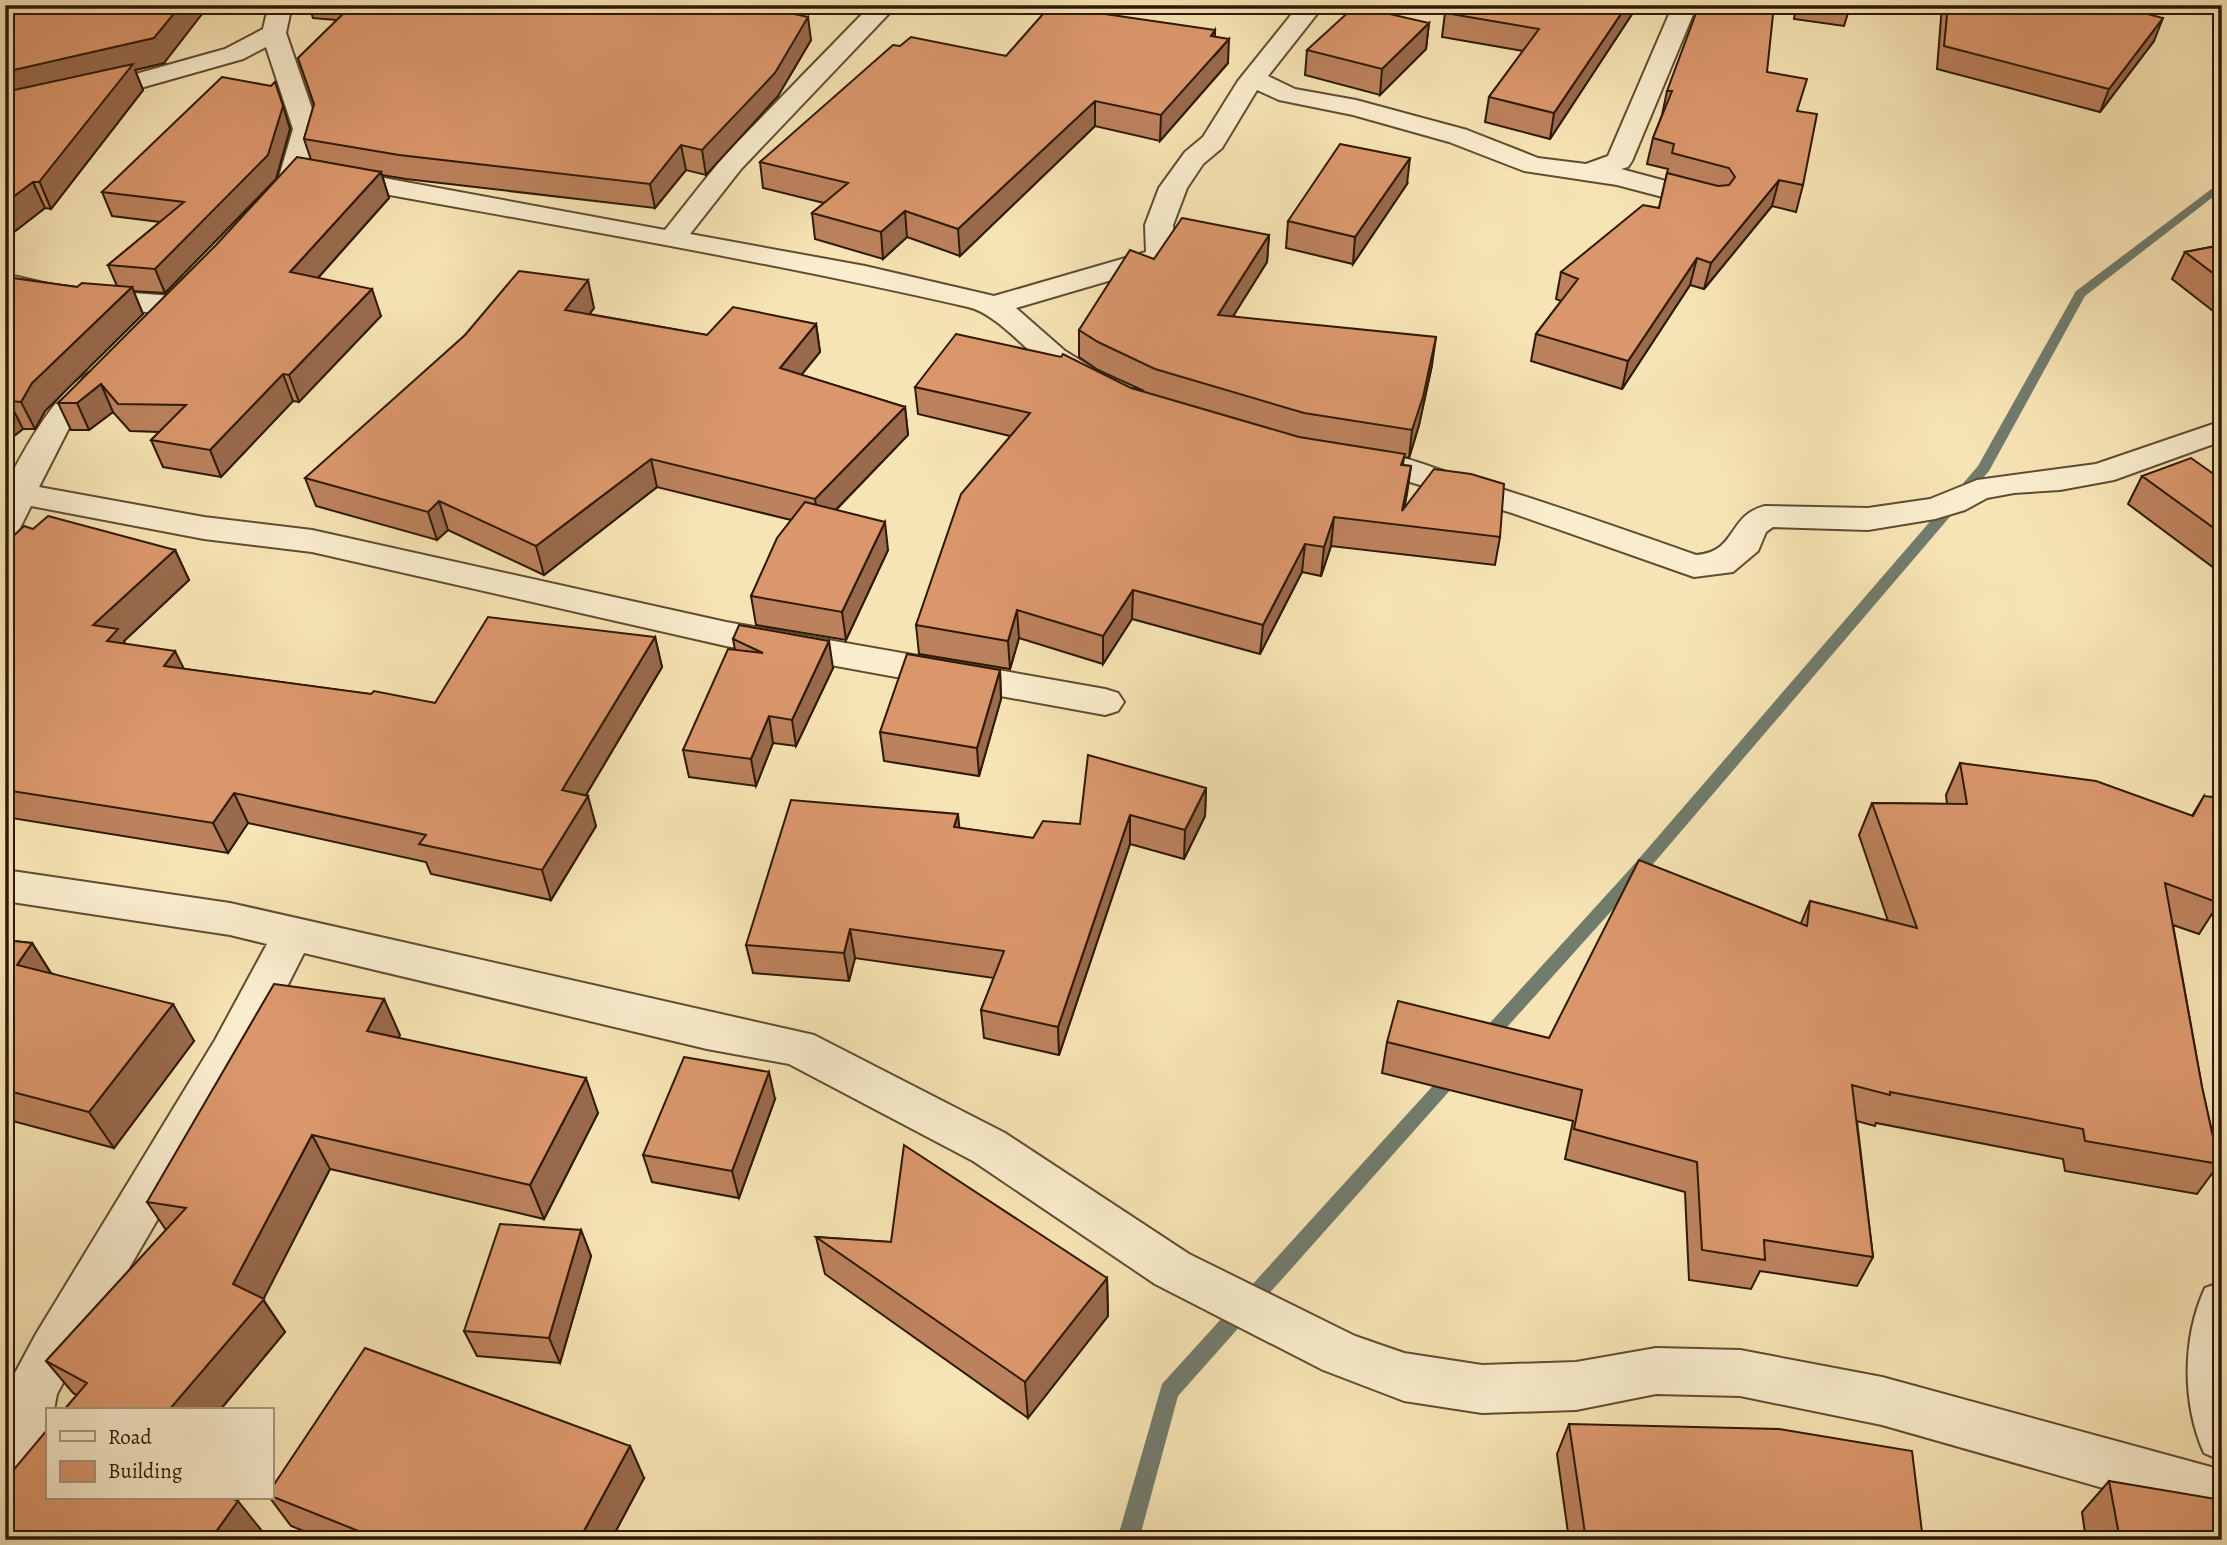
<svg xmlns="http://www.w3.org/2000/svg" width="2227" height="1545" viewBox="0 0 2227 1545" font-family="Alegreya,serif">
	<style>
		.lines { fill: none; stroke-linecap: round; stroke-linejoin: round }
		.stream { fill: #717c6d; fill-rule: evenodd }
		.street-casing { stroke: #604c31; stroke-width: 4 }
		.street { fill: #faedce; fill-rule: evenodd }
		.wall { fill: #bc825d; stroke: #2e1905; stroke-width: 2 }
		.shaded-wall { fill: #996a4c; stroke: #2e1905; stroke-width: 2 }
		.building { fill: #db976c; stroke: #2e1905; stroke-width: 2 }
	</style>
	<rect width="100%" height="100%" fill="#f7e4b4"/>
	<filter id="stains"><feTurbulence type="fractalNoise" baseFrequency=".00286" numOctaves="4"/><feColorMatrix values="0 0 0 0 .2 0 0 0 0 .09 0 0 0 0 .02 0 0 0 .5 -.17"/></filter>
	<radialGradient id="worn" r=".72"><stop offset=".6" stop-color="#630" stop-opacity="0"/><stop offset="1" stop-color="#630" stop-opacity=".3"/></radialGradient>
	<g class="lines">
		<path class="stream" d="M2222,181V190L2085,296L1989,471L1642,877L1490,1046L1484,1048L1478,1046L1475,1041L1478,1036L1630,869L1978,466L2076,291Z
			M1455,1065L1461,1068L1464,1073L1461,1078L1178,1396L1139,1540H1117L1162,1384L1449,1068Z"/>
		<defs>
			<path id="street" d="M273,5H299L290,14L286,33L319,129L301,188L283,207L273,209L263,207L259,201L278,180L293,129L266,47L243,59L144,87L5,118V102L132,75L225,49L263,29L267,12Z
				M871,5H897L741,169L690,234L865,266L994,296L1146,252L1145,225L1159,188L1185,152L1203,137L1238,81L1299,5H1324L1268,76L1295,89L1356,100L1467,130L1538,158L1586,164L1608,156L1673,5H1697L1632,161L1628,167L1621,169L1722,196L1726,202L1722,208L1712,210L1617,185L1524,171L1449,142L1353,115L1279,100L1257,90L1222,148L1203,164L1187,188L1173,225L1175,251L1166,264L1016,308L1065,351L1104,375L1108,382L1104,389C1058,400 1012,317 968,307C758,259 547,224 335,185L325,183L322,177L325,171L335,169L665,230L723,157Z
				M5,274L65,288L173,296L183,299L188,305L183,311L173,314L65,306L5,292Z
				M101,368L112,370L116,377L71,424L39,487L204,517L312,530L726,622L1105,689L1118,693L1124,702L1118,711L1105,715L726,646L312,552L204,539L31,506L17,534L5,537V481H8C25,448 63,377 101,368Z
				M2222,421V441L2114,480L2060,490L2014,493L1987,498L1965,510L1935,519L1868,530L1773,527L1766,532L1758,551L1733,572L1694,577L1512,513L1387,475L1347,468L1342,461L1347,454C1381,445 1423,465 1456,475C1537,499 1617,527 1696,555C1738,552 1727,515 1765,506L1868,508L1930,499L1977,480L2096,464Z
				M5,870L230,903L814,1035L1005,1133L1189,1254L1355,1336L1404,1353L1482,1365L1576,1362L1656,1348L1740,1350L1882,1377L2222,1470V1522L1882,1425L1740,1396L1656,1394L1576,1410L1482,1413L1404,1401L1323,1370L1155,1284L973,1161L789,1064L707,1049L304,953L247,1066L72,1366L57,1394L54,1410H47C47,1451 45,1462 5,1478V1401L15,1373L36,1334L215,1040L267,944L230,935L5,901Z
				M2222,1282V1461L2204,1453C2182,1404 2182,1338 2205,1288Z"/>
		</defs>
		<use href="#street" class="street-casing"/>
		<use href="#street" class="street"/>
	</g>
	<path class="wall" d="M5,5L164,63L135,70L143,90L51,209L45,208L5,239Z
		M309,5H754L811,40L778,96L706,175L686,170L655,208L406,179L382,175L389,198L318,278L381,316L299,402L293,401L221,477L163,467L151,440L159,432L130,431L113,412L89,430H71L58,403L311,160L304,139L314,105L298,58L337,20L313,18Z
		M1638,5L1550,139L1485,122L1489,97L1523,51L1442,37L1445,13Z
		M1796,5H1849L1848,13L1844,26L1794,19Z
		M1942,5H2113L2154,41L2100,112L1937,69Z
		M1429,23L1426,49L1380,95L1305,75L1307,50Z
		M1215,30V36L1228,63L1160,141L1095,126L960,256L907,237L883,259L815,239L812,213L824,203L763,188L760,162L900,46L1006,56Z
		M1767,72L1798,111L1803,185L1796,212L1772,206L1704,289L1690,285L1622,389L1531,361L1536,334L1561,301L1556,299L1561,272L1659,208L1668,169L1647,164L1653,138L1662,115L1667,91Z
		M275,82L290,129L276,179L165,293L133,291L143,314L45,411L35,429H23L5,443V277L77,287L117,286L108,265L160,222L112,216L102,192L271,86Z
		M1407,184L1353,264L1286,248L1288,221Z
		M1269,235L1267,262L1233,316L1432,365L1419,425L1409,458L1404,457L1403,465L1411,466L1404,508L1500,537L1495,565L1331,546L1321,576L1302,572L1260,654L1132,619L1103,664L1019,638L1010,669L919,654L916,625L1010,436L918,414L915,387L1131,388L1144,391L1098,370L1079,357V330L1154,259Z
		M2222,245V318L2172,279L2185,252Z
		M594,308L589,314L707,335L816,324L820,352L801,375L905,407L908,435L836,510L888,550L846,640L756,625L751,596L791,520L657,487L544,575L448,530L437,540L316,506L305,478Z
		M2142,476L2222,480V574L2128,504Z
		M33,529L175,550L189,580L124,641L125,644L184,669L435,703L655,637L662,667L586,795L596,826L551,900L431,874L426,862L248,823L228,853L5,817V544Z
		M733,639L833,668L796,746L773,743L756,786L689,777L683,750L735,650Z
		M1000,670L1001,699L979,776L884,761L880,732Z
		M1960,763L2192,816L2204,796L2219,903L2199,934L2173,925L2202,1087L2219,1164L2197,1194L2065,1171L2063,1159L1876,1123L1875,1126L1857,1121L1873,1257L1857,1286L1760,1271L1751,1289L1689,1280L1685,1192L1565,1159L1573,1121L1382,1073L1387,1042L1549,1038L1801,923L1810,901L1888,921L1859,835L1872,803L1947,804L1946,795Z
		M1206,788L1205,816L1184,859L1130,844L1059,1055L984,1038L981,1010L994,978L855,958L849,981L753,973L746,945L959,828L1033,838Z
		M5,940L32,943L51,973L194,1041L114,1148L5,1119Z
		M400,1035L398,1038L598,1113L544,1219L330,1169L263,1299L285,1332L220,1410H64L77,1395L73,1393L46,1361L166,1230L147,1202Z
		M775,1099L739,1198L652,1182L643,1155Z
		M581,1230L591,1256L560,1363L477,1356L464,1331Z
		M816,1237L891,1242L1107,1278L1108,1316L1028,1418L825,1274Z
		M1569,1424L1923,1540H1569L1557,1454Z
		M644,1478L611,1540H326L291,1526L270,1498H271V1489Z
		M2109,1481L2222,1540H2086L2082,1512Z"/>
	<path class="shaded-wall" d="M181,5H209L164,63L135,70L143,90L51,209L5,100V72Z
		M1627,5H1638L1550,139L1554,113Z
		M808,17L811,40L778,96L706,175L702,150Z
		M2163,18L2154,41L2100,112L2109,89Z
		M1429,23L1426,49L1380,95L1382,69Z
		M1215,30V55L1229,39L1228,63L1160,141L1161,115Z
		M1095,101V126L960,256L958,229Z
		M283,106L290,129L276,179L165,293L155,269Z
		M681,145L686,170L655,208L650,184Z
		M1410,158L1407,184L1353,264L1355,237Z
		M381,172L389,198L299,299L290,272Z
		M1779,180L1772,206L1704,289L1711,263Z
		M33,182L45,208L5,239V203Z
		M905,211L907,237L883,259L881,232Z
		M1269,235L1267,262L1217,342L1218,315Z
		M1697,258L1690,285L1622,389L1628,361Z
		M588,280L594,308L571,337L565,310Z
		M132,287L143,314L45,411L35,429L21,402L32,383Z
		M372,289L381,316L299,402L289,375Z
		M816,324L820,352L784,396L780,368Z
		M1436,337L1432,365L1419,425L1409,458L1412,430Z
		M283,374L293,401L221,477L210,450Z
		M101,384L113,412L89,430L77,403Z
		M9,401L23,429L5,443V404Z
		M905,407L908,435L819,527L815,499Z
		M651,459L657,487L544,575L536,546Z
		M1411,466L1407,494L1401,525L1402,511Z
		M439,501L448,530L437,540L428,512Z
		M1334,517L1331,546L1321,576L1324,547Z
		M885,522L888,550L846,640L842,612Z
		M1305,544L1302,572L1260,654L1263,625Z
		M175,550L189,580L124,641L133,659L122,671L93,625Z
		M1133,590L1132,619L1103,664V636Z
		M1017,610L1019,638L1010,669L1008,641Z
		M655,637L662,667L571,820L562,790Z
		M829,641L833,668L796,746L792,720Z
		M175,651L190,681L164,666Z
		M1000,670L1001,699L979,776L977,748Z
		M769,716L773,743L756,786L751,759Z
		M1206,788L1205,816L1184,859L1185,830Z
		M234,793L248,823L228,853L213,823Z
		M588,796L596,826L551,900L542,870Z
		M958,814L961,843L954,827Z
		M1130,815V844L1059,1055L1058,1027Z
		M850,929L855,958L849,981L844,953Z
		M32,943L55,980L17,965Z
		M384,999L400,1035L384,1066L367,1031Z
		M173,1004L194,1041L114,1148L89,1112Z
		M769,1072L775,1099L739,1198L732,1171Z
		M586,1078L598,1113L544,1219L530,1185Z
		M312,1135L330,1169L263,1300L285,1332L220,1410H169L233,1284Z
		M581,1230L591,1256L560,1363L549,1338Z
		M1107,1278L1108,1316L1028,1418L1025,1382Z
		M630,1446L644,1478L611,1540H579Z
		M238,1501L262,1531L255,1540H210Z"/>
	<path class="building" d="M5,5H181L154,38L5,72Z
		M352,5H754L808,17L775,73L702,150L681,145L650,184L399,155L304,139L314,104L298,58Z
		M1447,5H1627L1554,113L1489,97L1539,29L1445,13Z
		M1699,5H1774L1767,72L1807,79L1797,111L1817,114L1803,185L1779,180L1711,263L1697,258L1628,361L1536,334L1578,279L1561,272L1643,205L1659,208L1667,173L1718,186L1729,185L1735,177L1729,168L1672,153L1674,144L1653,138L1672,91H1667Z
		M1797,5H1849L1848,13Z
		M1948,5H2113L2163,18L2109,89L1944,46Z
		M1050,6L1215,30L1211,36L1229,39L1161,115L1095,101L958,229L905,211L881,232L812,213L848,183L760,162L893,45L900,46L911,37L1006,56Z
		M1355,6L1429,23L1382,69L1307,50Z
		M133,64L39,182H33L5,203V92Z
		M222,77L271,86L275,82L283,106L268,155L155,269L108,265L184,202L102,192Z
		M1340,144L1410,158L1355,237L1288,221Z
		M297,157L381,172L290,272L372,289L289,375L283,374L210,450L151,440L186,405L118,404L101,384L77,403H58L216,245Z
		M1182,218L1269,235L1218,315L1436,337L1423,397L1412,430L1304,413L1155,369L1098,342L1079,330L1130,250L1154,259Z
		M2222,245V280L2185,252Z
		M519,271L588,280L565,310L707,335L733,307L816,324L780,368L905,407L815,499L651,459L536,546L439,501L428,512L305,478L465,335Z
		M5,277L77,287L82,283L132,287L32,383L21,402L9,401L5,404Z
		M956,334L1061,357L1063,354L1131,388L1299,437L1405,454L1401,465L1411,466L1402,511L1434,469L1471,474L1504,484L1500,537L1334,517L1324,547L1305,544L1263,625L1133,590L1103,636L1017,610L1008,641L916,625L961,494L1030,413L915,387Z
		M2191,458L2222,480V534L2142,476Z
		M805,502L885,522L842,612L751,596L777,538Z
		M48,516L175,550L93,625L118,629L107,641L175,651L164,666L371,694L374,691L435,703L488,617L655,637L562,790L588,796L542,870L419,844L426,835L234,793L213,823L5,790V544L24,526L33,529Z
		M739,625L829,641L792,720L769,716L751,759L683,750L728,649L763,653L733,639Z
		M907,654L1000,670L977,748L880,732Z
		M1088,755L1206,788L1185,830L1130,815L1058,1027L981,1010L1004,951L850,929L844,953L746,945L791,800L958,814L954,827L1033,838L1043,821L1080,824Z
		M1960,763L2096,781L2193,816L2204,796L2222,798V891L2219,903L2165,883L2202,1087L2219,1164L2085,1141L2083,1129L1890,1092V1095L1852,1085L1873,1257L1764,1240L1765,1260L1702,1250L1697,1162L1574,1129L1582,1090L1387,1042L1398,1001L1549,1038L1639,860L1807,926L1810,901L1917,928L1872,803L1967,804Z
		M5,940L32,943L17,965L173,1004L89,1112L5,1090Z
		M274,984L384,999L367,1031L586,1078L530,1185L312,1135L233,1284L264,1299L169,1410H64L87,1383L46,1361L186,1208L147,1202Z
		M684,1057L769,1072L732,1171L643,1155Z
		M904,1145L1107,1278L1025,1382L816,1237L891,1242Z
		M500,1224L581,1230L549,1338L464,1331Z
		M365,1348L630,1446L579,1540H381L271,1496V1489Z
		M1569,1424L1779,1429L1912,1451L1923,1540H1586Z
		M47,1430V1498H231L238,1501L210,1540H5V1480Z
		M2109,1481L2222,1500V1540H2120Z"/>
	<rect width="2227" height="1545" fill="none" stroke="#f7e4b4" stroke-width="28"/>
	<rect x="7" y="7" width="2213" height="1531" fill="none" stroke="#2e1905" stroke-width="3.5"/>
	<rect x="14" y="14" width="2199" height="1517" fill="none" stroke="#2e1905" stroke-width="2"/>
	<rect x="46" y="1408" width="228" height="91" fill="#faedce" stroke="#a8987e" stroke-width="2"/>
	<rect x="60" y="1431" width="35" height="10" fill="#faedce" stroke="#a8987e" stroke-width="2"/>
	<text x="108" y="1444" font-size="21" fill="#2e1905">Road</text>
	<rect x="60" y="1461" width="35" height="21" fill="#db976c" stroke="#a8987e" stroke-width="2"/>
	<text x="108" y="1478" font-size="21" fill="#2e1905">Building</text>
	<rect width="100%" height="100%" filter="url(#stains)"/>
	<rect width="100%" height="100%" fill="url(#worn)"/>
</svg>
